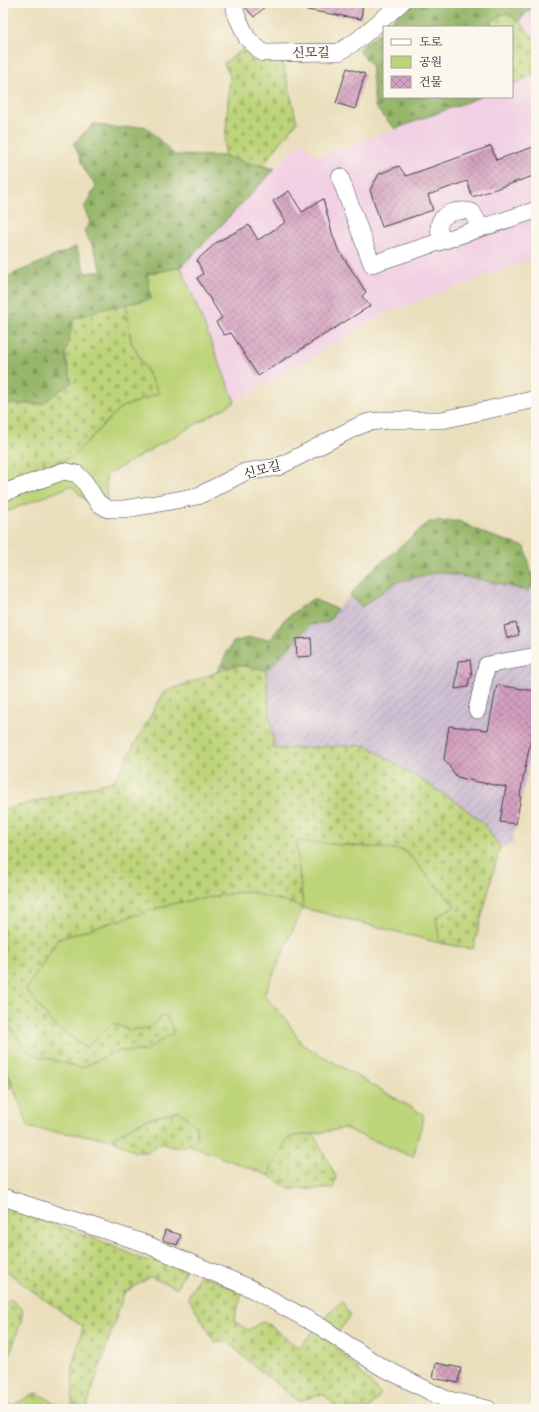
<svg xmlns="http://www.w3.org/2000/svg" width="539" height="1412" viewBox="0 0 539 1412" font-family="'IM FELL Double Pica','Noto Serif KR',serif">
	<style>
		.built { fill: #f1d0e3 }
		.industrial { fill: url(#industrial-furrows) }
		.green { fill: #bdd479; stroke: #707b5a }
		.forest { fill: url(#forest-firs); stroke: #5c6c52 }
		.cemetery { fill: url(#cemetery-stones); stroke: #707b5a }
		.building { fill: url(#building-cross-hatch) }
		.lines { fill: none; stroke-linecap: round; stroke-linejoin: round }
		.minor-casing { stroke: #403e4e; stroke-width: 18 }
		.minor { stroke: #fff; stroke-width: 17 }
		.labels { text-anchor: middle; stroke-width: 3; stroke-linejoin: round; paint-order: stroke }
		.street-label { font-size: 13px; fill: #22223b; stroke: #fbf7ec }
	</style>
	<defs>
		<pattern id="industrial-furrows" width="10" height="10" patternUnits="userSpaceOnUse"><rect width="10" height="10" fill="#cebed1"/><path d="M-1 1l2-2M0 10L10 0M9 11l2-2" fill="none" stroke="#b1a3b4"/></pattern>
		<pattern id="forest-firs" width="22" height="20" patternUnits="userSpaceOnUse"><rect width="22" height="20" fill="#96b669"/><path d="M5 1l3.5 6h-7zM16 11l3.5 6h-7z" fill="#7a9458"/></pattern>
		<pattern id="cemetery-stones" width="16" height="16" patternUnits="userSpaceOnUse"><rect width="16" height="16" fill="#bdd479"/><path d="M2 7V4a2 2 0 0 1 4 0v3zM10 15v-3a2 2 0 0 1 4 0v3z" fill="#a2b66a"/></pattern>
		<pattern id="building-cross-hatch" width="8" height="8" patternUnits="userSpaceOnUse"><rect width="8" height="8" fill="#d4a0bf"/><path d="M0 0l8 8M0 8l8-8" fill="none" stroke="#ac829c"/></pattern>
	</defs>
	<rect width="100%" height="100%" fill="#fbf7ec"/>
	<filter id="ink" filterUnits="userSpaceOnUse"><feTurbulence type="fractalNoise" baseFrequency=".025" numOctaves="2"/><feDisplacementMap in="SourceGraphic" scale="8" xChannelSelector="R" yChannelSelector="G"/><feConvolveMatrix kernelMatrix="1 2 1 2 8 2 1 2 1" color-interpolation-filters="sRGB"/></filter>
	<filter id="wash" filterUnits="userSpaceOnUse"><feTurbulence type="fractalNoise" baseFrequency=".012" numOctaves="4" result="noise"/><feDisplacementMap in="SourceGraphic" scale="16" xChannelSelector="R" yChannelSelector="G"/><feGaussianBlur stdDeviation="0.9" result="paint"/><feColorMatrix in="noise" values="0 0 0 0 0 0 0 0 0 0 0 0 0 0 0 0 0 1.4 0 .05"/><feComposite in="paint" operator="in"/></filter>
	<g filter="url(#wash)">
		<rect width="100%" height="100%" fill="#eadfbc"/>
		<path class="built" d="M536,4V40L519,21Z
			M536,73V258L389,312L235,402L181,267L302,141L317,156L395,129L480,97H512V85Z"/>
		<path class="industrial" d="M439,572L488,581L526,591L534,584L536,592V733L512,844L500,847L483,823L366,745L274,749L266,670L279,658L310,625L329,621L337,609L350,595L361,606L397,582Z"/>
		<path class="green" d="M181,267L235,402L106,475L107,521L71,486L3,513V481L72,457L120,408L159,393L131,342L126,304L151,299L147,274Z
			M296,841L404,850L455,906L437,917L440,943L303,908L264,995L287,1021L302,1044L424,1115L413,1157L344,1128L314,1134L289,1137L271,1168L270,1176L189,1145L197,1139L179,1111L148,1119L127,1129L111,1139L29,1128L4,1062L7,1024L29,1053L81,1068L118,1051H145L149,1028L129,1030L113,1023L86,1048L52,1023L26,990L58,939L175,903L247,891L303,907Z"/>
		<path class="forest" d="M409,3H536L519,21L506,13L492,22V27H386Z
			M384,29V97H480L395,129L375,107L371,64L358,50Z
			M94,123L113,128L145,126L175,155L224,156L275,169L181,267L147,274L151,299L100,310L65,355L72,382L42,404H3V293L4,278L76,247L86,273L102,271L93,247L84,231L90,222L84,208L96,186L84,169L74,143Z
			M459,521L486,534L525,547L534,584L527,591L488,581L439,572L397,582L361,607L350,595L369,573L429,522Z
			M313,599L337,609L328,622L310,625L279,658L266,670L236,665L216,673L233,642L248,638L271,639L284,620L302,606Z
			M3,1021L7,1024L4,1062L13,1085L3,1094Z"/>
		<path class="cemetery" d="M506,13L519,21L536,40V73L512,85V27H492L491,22Z
			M249,45L256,55L283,63L297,122L262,166L224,156L230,76L224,63Z
			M5,238L4,289L3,293V239Z
			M126,304L131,342L159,393L120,408L72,457L3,481V404H42L72,382L65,355L74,319L100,310Z
			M236,665L266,670L274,749L366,745L455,801L483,823L500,847L473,949L440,943L436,917L455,906L404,850L296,841L303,907L247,891L175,903L58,939L26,990L52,1023L86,1048L113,1023L129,1030L149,1028L165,1014L174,1032L145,1051H118L81,1068L29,1053L7,1024L3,1021V810L114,781L164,692Z
			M179,1111L196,1126L197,1139C182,1150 176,1149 160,1143L149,1152H135L111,1139L127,1129L148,1119Z
			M314,1134L336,1177L333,1189H289L270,1176L271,1168L289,1137Z
			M8,1208L104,1242L148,1262L156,1254L186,1268L177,1288L150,1277L124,1293L86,1409H72L73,1363L83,1327L23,1284L3,1268V1213Z
			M200,1274L242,1293L234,1321L248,1330L264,1321L299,1348L322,1320L342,1301L350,1316L331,1342L381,1394L369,1409H339L323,1394L298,1401L253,1365L227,1341L215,1343L188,1297Z
			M10,1299L23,1310L21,1322L9,1357L3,1360V1306Z
			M37,1393L57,1404V1409H3V1398L11,1406Z"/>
		<g id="blocks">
			<path class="building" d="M244,3H269L254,17L245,7Z
				M301,3H363L361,19L301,9Z
				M347,68L365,74L355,109L336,103Z
				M491,146L496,160L536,146V175L472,197L467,181L428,195L433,210L382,227L370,190L379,174L399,166L406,176Z
				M289,191L302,212L323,199L333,236L338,249L366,292L362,296L370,306L258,376L231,333L224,335L216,322L222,318L197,278L203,274L197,260L217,242L249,225L258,240L286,222L273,201Z
				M516,623L519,635L507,638L504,626Z
				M311,638L312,656L297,657L296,639Z
				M470,660L472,677L469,679L468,687L455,689L457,678L458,661Z
				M497,685L536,691V712L520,795L521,796L516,824L500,822L506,787L478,782L457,777L444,759L449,726L488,730Z
				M165,1230L181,1235L177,1245L163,1240Z
				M436,1363L461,1368L458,1383L433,1378Z"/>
		</g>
	</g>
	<g filter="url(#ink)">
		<use href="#blocks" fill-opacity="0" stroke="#403e4e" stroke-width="1"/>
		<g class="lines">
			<defs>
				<path id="minor" d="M234,3L236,14L247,38L263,53L339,52L358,40L401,3
					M340,177L372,264L536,210
					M442,241C441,237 439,232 439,228C439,212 459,209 472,212L477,221L479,229
					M3,493L64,471L77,474L84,481L98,503L108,509H124L155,504L198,496L245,472L278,467L356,427L369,422L389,420H442L536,399
					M477,710L487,665L536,656
					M3,1197L141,1242L250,1288L321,1327L378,1365L445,1399L488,1409"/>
			</defs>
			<use href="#minor" class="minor-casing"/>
			<use href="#minor" class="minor"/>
		</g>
	</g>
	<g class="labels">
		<g class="street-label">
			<text transform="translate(311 52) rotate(-1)" y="5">신모길</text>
			<text transform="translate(262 469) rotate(-15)" y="5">신모길</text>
		</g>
	</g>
	<rect width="539" height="1412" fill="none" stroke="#fbf7ec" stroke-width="16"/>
	<rect x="383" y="26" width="130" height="72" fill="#fbf7ec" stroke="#a4a2a5"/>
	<rect x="391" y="39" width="20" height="6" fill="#ffffff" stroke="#a4a2a5"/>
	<text x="419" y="46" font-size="12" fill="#22223b">도로</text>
	<rect x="391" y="56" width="20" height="12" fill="#bdd479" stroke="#a4a2a5"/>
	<text x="419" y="66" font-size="12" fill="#22223b">공원</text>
	<rect x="391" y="76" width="20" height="12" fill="url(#building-cross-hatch)" stroke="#a4a2a5"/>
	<text x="419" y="86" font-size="12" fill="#22223b">건물</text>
</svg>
